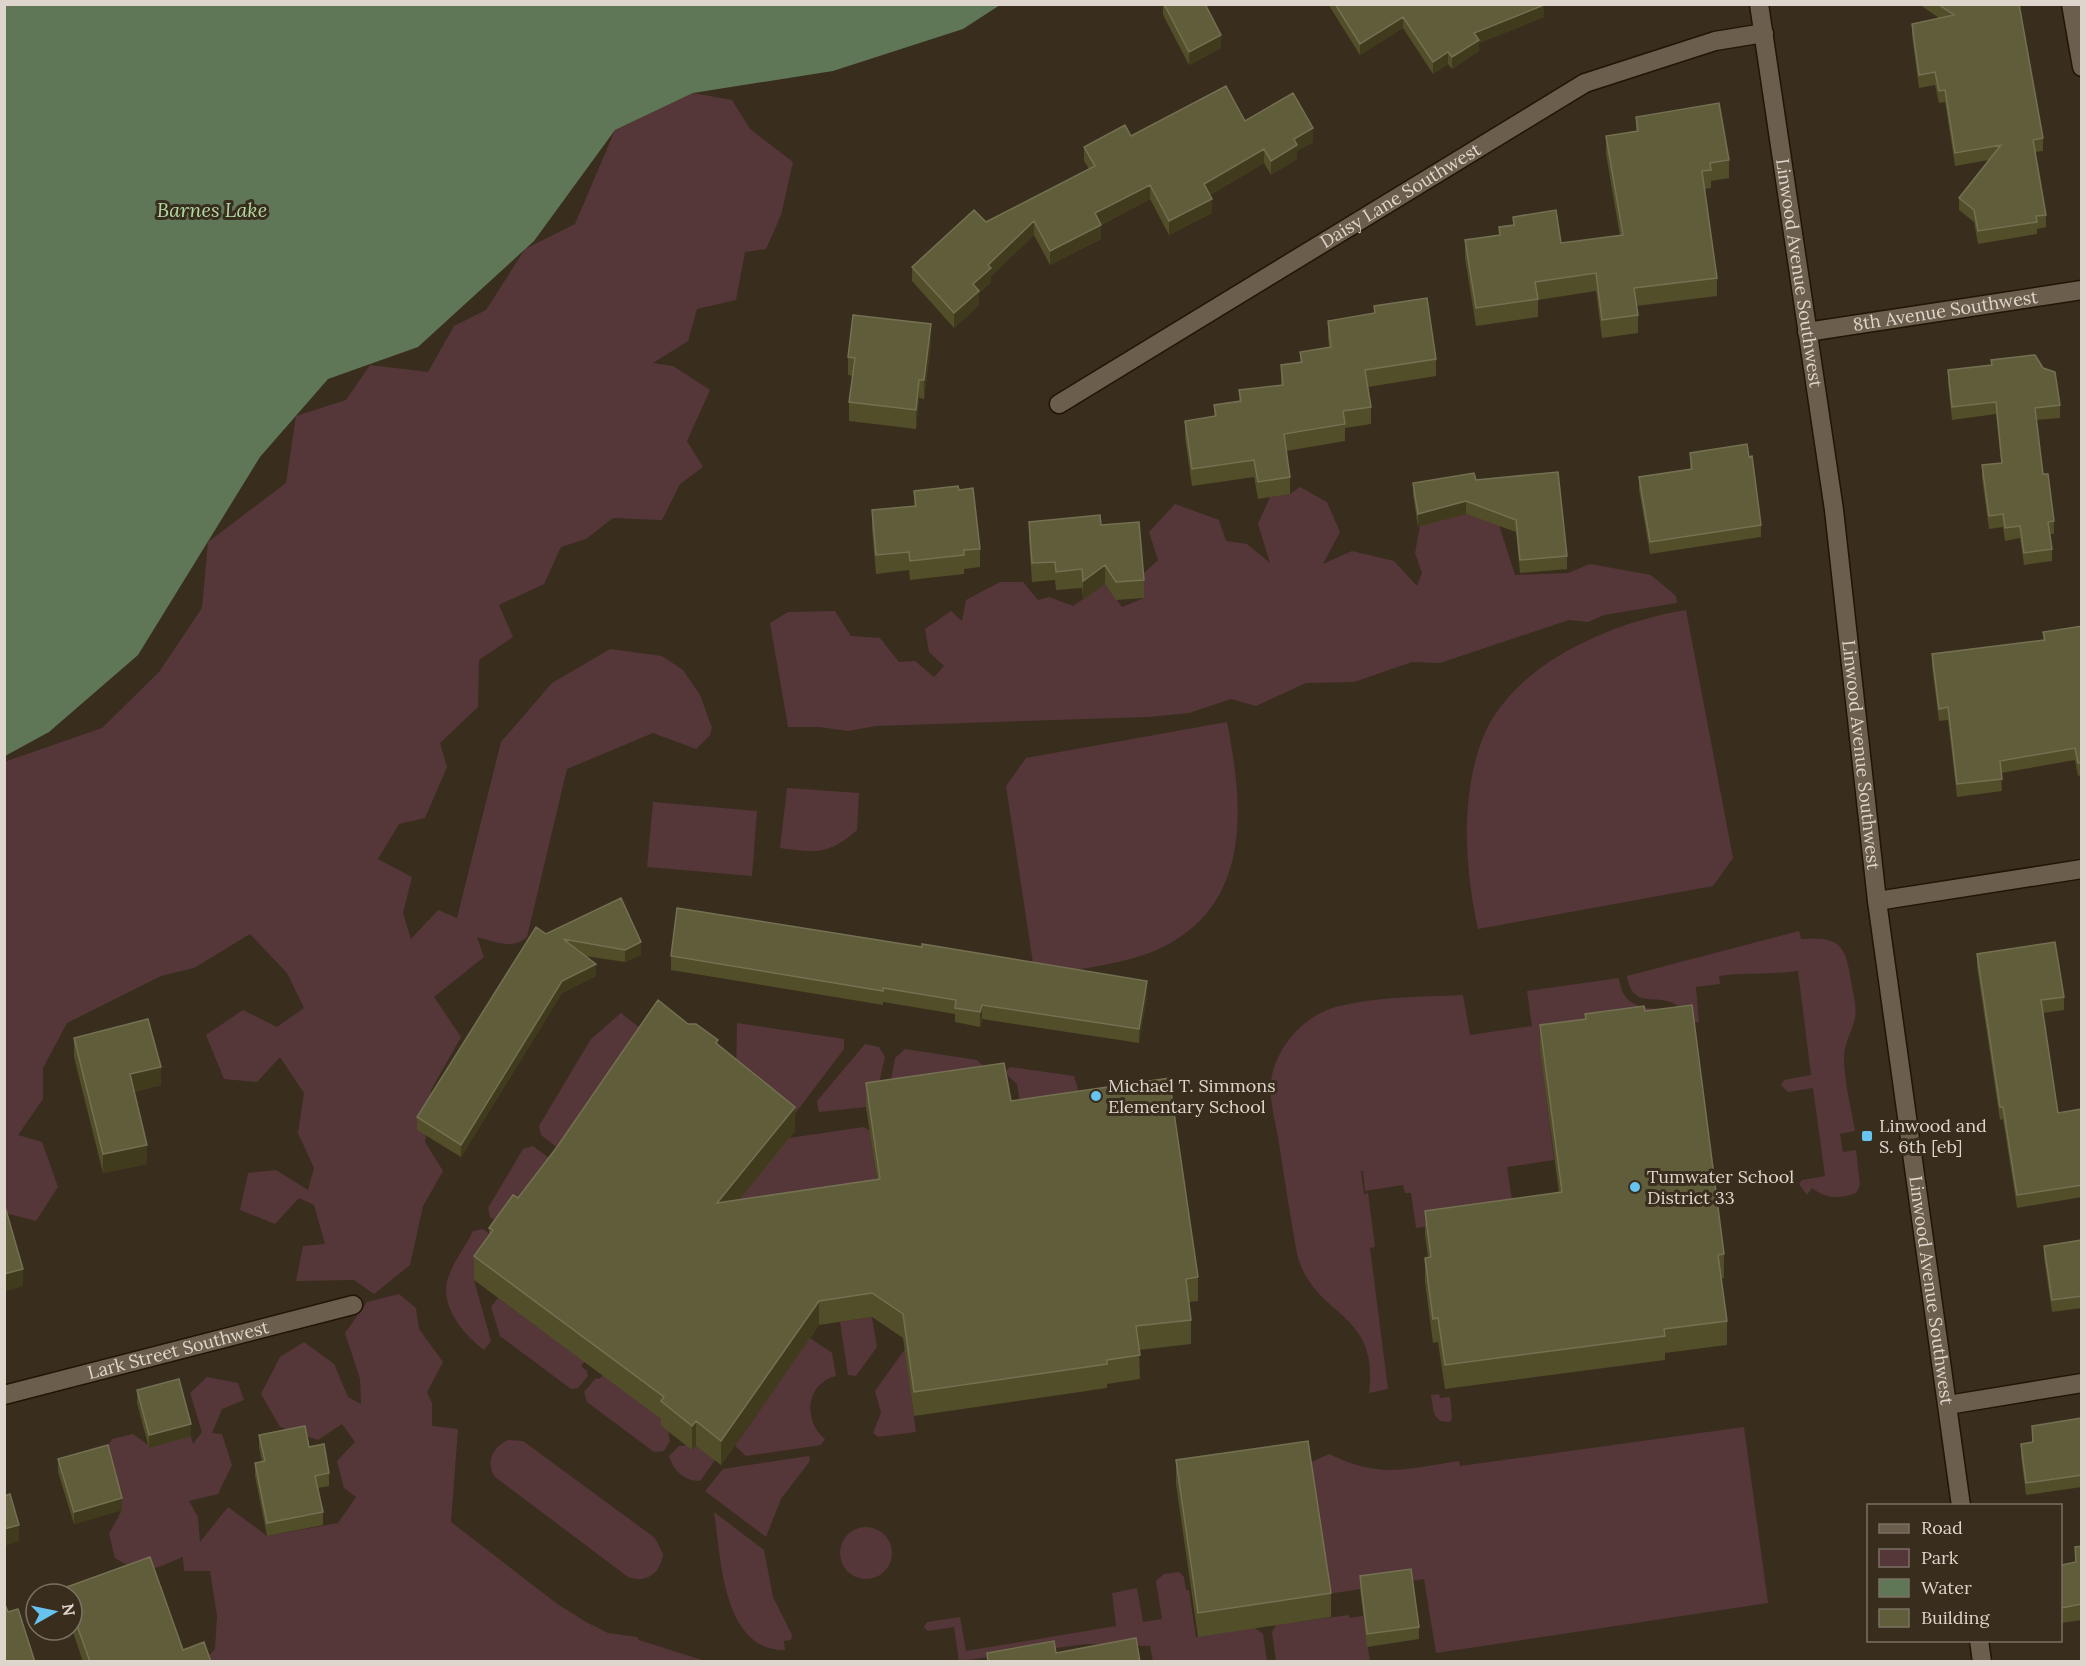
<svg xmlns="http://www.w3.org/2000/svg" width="2086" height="1666" viewBox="0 0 2086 1666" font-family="Lora,serif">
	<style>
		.green { fill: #55373a }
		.water { fill: #5f7756 }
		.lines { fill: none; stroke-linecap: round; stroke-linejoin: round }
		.minor-casing { stroke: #201506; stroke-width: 21 }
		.tertiary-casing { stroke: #201506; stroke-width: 21 }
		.minor { stroke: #6b5e4c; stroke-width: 18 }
		.tertiary { stroke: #6b5e4c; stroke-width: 18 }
		.wall { fill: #514e29 }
		.shaded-wall { fill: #413b1d }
		.building { fill: #605d3b; stroke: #747052; stroke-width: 1.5 }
		.poi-dot { fill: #67c4f0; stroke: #392d1d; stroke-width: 2 }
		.labels { text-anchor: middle; stroke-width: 6; stroke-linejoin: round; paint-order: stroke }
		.street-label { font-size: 18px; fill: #ded6cc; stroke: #392d1d }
		.poi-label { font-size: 18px; fill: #ded6cc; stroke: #392d1d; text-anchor: start }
		.water-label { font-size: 20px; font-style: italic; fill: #b1daa2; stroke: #392d1d }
	</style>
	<rect width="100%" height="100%" fill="#392d1d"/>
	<path class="green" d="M693,93L732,100L750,129L793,162L781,215L766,249L745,252L736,300L697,309L688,341L653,363L673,366L710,390L687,441L703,467L680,484L662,520L613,518L586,539L561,547L544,584L499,605L513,637L479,660L478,707L440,743L447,767L425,818L399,824L378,859L412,877L403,913L411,939L438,910L457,918L501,742L552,683L610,649L662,656L683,670L700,695L712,728L710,735L696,749L653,733L567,769L527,937C512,950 496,942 477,937L484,957L434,997L461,1037L431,1090L425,1142L443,1171L423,1206L410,1265L374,1294L354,1280L296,1281L303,1246L325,1244L314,1205L299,1198L275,1224L240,1210L248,1173L276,1170L308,1190L314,1168L298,1133L304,1093L280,1057L257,1082L224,1079L206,1035L243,1010L277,1027L304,1008L287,973L250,934L194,968L161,976L67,1023L43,1068V1099L18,1135L42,1142L58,1187L36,1221L5,1213L4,762L102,728L159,672L202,608L208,542L286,483L296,416L346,400L370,365L428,372L454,326L486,310L525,249L575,224L615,130Z
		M1300,487L1327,502L1340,532L1323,564L1352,551L1394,561L1417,586L1422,573L1415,553L1420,526L1466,514L1499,525L1515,575L1568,573L1590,564L1651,575L1676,596L1677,603L1604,615L1588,622L1569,620L1440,663L1412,662L1354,682L1306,683L1256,706L1231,699L1189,713L1148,717L876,726L848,731L819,727H788L770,623L788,612L835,611L851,636L880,638L899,662L915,661L934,677L944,666L929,652L925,629L951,611L962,621L966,600L1000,582H1023L1038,600L1049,597L1073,606L1105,584L1122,607L1144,598L1142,575L1158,560L1149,532L1175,504L1219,520L1226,541L1247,544L1270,563L1258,524L1270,497L1290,494Z
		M1686,610L1733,858L1713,886L1478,929C1465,869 1460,799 1482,740C1511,664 1612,622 1686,610Z
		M1227,722C1243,803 1253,901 1165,946C1127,965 1077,969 1035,976L1006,786L1026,758Z
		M787,788L859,793L857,830C829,855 815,853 780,848Z
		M653,802L757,811L752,876L647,867Z
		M1799,931L1801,939C1839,936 1846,945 1851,981C1853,993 1857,1005 1855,1018C1852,1032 1844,1043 1844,1058C1844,1081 1851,1107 1855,1131L1840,1134L1843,1152L1856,1150L1860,1185L1856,1193C1840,1199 1826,1199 1812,1188L1807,1195L1799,1184L1802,1180L1825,1176L1813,1088L1788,1092L1781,1085L1784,1080L1811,1075L1798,971C1770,975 1747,972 1719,976L1720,984L1696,987L1699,1022L1691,1023C1671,979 1634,1020 1627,976Z
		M1619,978C1623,1012 1648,1007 1676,1011L1585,1038L1540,1043L1554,1160L1507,1167L1514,1214L1416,1228L1411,1193H1405L1403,1185L1365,1191L1363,1171H1361L1364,1194L1368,1193L1375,1247L1370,1248L1388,1389L1369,1393C1380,1309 1314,1319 1297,1254C1290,1215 1284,1176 1278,1137C1275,1120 1269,1100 1271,1082C1275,1048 1303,1016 1336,1007C1377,996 1421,997 1463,995L1470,1035L1532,1026L1527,991Z
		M621,1013L650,1036L564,1153L541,1135L539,1126L591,1039Z
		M737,1023L844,1039V1049L794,1115L736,1084Z
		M865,1044L879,1047L885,1057L875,1100L866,1107L819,1112L817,1101Z
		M905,1049L977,1060L986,1069L888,1098L895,1058Z
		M1010,1067L1074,1076L1084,1108L1022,1114L1017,1084L1007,1075L1006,1071Z
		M864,1127L870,1131L880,1203L735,1205L789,1138Z
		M533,1146L555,1163L506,1228L490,1217L488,1208L523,1149Z
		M483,1229L498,1240L474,1280L491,1341L484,1350C465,1336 441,1308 447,1282C451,1265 465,1247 473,1231Z
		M399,1294L416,1308L419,1329L443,1362L427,1392L432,1403V1426L458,1429L451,1522L556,1603L586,1622L608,1633L637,1637L639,1640L705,1661H204L215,1649L217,1616L210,1571H184L183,1557L159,1567L137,1571L115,1558L109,1534L122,1510L100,1460L112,1439L133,1434L151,1447L191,1436L193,1444L202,1432L190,1393L207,1377L238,1383L244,1400L222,1409L212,1433L222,1434L232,1465L218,1494L189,1501L198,1517L200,1542L228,1507L267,1536L338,1523L356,1497L344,1488L337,1461L355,1442L342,1424L318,1440L280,1427L261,1394L280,1357L304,1342L334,1364L348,1397L361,1404L360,1379L345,1333L367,1302Z
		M498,1298L585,1361L581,1366L587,1371L588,1376L578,1388L571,1389L500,1336L491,1307Z
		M872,1317L877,1347L856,1376L848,1375L840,1322Z
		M810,1338L832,1353L836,1376C805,1384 803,1421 825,1439L821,1445L746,1456L735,1446Z
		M905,1349L916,1432L878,1437L873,1433L881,1413L875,1391Z
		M603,1375L664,1421L661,1426L668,1431L670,1441L664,1451L654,1452L587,1402L584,1392L596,1378L599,1379Z
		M1439,1394L1440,1398L1450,1397L1452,1418L1450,1422L1440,1421L1434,1414L1431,1395Z
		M1744,1427L1768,1603L1436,1653L1424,1579L1328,1594L1309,1463L1329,1454C1380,1479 1405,1469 1459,1461L1460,1466Z
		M508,1440L523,1441L655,1538L663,1554C661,1573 646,1584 628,1577L495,1477C485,1462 493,1447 508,1440Z
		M696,1445L715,1460L700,1481C684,1481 673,1470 669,1456L679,1446Z
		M809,1456L810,1461L781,1499L766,1537L705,1491L723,1469Z
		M714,1512L764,1550L773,1597L792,1635L791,1640L784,1641L785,1650C722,1651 721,1556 714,1512Z
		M840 1553a26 26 0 1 1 52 0a26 26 0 1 1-52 0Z
		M1179,1572L1184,1577L1186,1590H1189L1196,1637L1255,1628L1263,1634L1267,1661H1153L1150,1646L1086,1644L959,1661L954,1627L928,1631L924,1627L927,1622L960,1617L966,1651L1116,1626L1112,1593L1137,1588L1143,1622L1162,1619L1156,1581L1164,1574Z
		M1349,1615L1350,1618L1363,1616L1370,1661H1276L1272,1632L1276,1625Z"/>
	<path class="water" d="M5,4H1000V5L963,29L833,71L693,93L615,130L534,241L418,347L328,379L260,457L138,655L49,732L5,756Z"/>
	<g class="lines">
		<defs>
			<g id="minor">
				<path d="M2071,4L2082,67"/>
				<path id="s1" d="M1807,332L2082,290"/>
				<path id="s2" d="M1059,404L1585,83L1715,41L1764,33"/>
				<path id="s3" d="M4,1395L353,1305"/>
				<path d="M1948,1405L2082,1383"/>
			</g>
			<g id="tertiary">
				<path id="s4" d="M1759,4L1834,510L1877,901L1961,1506"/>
				<path d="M1877,901L2082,869"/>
				<path d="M1979,1640L1982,1662"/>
			</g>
		</defs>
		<use href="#minor" class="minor-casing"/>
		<use href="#tertiary" class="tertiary-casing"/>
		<use href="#minor" class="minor"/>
		<use href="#tertiary" class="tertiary"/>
	</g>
	<path class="wall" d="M1163,4H1205L1221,48L1189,65L1163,15Z
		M1328,4H1544V17L1479,43V51L1452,69L1448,64L1433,74L1403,28L1360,55Z
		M1919,4H2019L2043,138V151L2035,152L2046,215V227L2037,229V234L1978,244L1974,222L1959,210V198L1989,160L1955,166L1945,102L1939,103L1935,85L1919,88L1912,36V24L1939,18Z
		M1636,117L1729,160V178L1711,181V188L1705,189L1717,278V296L1636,306L1638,315V333L1602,338L1596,291L1538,300V317L1476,326L1465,258V240L1499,235V227L1513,226V217L1561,243L1620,236L1606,154V136L1636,132Z
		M1245,121L1313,142L1297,151V159L1271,175L1264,163L1210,195L1212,213L1169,235L1150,199L1101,225V239L1050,265L1034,235L991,276V282L979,293V305L954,328L912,281V267L986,222L1089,169L1084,161V147L1131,136Z
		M1374,306L1436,359V376L1368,387L1371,407V424L1345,428V441L1286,451L1290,477V494L1258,499L1254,477L1192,486L1185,438V421L1214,416V405L1239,401V390L1281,385V365L1300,363V352L1329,347L1328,338V321L1374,313Z
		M931,343L924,399L919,398L916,429L849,421V402L853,376L848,375V357Z
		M1991,360L2060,405V418L2036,420L2043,474L2054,521V534H2050L2052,549V561L2024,565L2020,538L2005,541L2003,527L1989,529L1982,478V465L2001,463L1996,414L1952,420L1948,383V370L1991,365Z
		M1690,453L1761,525V537L1650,554L1639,490V477L1690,469Z
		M1476,480L1567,556V569L1520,573L1516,532L1466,514L1418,527L1413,495V483Z
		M959,490L980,549V567L964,569V574L910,580L909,570L876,574L872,529V510L914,506V491Z
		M1029,522L1101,525L1144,580V598L1116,600L1105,584L1083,600L1082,588L1056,590L1055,580L1032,582L1029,540Z
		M2082,626V775L2078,776L2075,760L2001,773L2002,791L1957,797L1948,720L1939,721L1932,667V654L2043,640V632Z
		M621,898L641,955L625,962L585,956L596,976L562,993L461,1157L417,1130V1117L546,934Z
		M1977,954L2064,997V1010L2043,1013L2058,1113L2082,1109V1197L2017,1208L2003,1119L2000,1120L1977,967Z
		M671,956L1147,996L1139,1043L982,1019L980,1027L955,1022V1014L883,1002V1005L671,970Z
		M1645,1011L1724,1254V1278L1721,1279L1727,1321V1345L1665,1353V1360L1445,1389L1438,1342L1433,1343L1425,1282V1258L1428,1257L1425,1235V1211L1559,1193L1540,1049V1025L1585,1019V1014Z
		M688,1024L718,1045L795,1131L739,1200L877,1179L866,1107V1083L1011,1101L1198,1277V1301L1189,1302L1191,1320V1344L1139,1350L1140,1379L1107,1384V1388L914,1416L903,1338L872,1317L819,1325L721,1465L696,1446L692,1450L661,1426V1419L474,1280V1256L489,1236V1228Z
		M74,1038L161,1085L134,1092L147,1164L103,1173L74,1057Z
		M2082,1240V1308L2052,1312L2044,1258V1246Z
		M137,1390L191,1436L149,1448L137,1403Z
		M2082,1418V1487L2026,1495L2021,1457V1444L2032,1442V1426Z
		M259,1435L309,1447L329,1473V1486L318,1488L323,1512V1525L267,1536L255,1476V1463L262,1462L259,1447Z
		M58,1459L122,1510L74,1524L58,1472Z
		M1176,1460L1331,1593V1617L1198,1637L1176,1484Z
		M2082,1546V1620L2061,1623V1565L2075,1563V1547Z
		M1360,1576L1419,1627V1639L1367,1647L1360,1589Z
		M64,1588L183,1650L211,1662H83L72,1629V1594H64Z"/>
	<path class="shaded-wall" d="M1544,5V17L1479,43V51L1452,69V57L1474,33Z
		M1403,17V28L1360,55V44Z
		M1221,35V48L1189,65V52Z
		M1448,52V64L1433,74V62Z
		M1313,128V142L1297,151V159L1271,175V161L1294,139Z
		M1264,149V163L1204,198V184Z
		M1150,185V199L1096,227L1101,225V239L1050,265V251L1095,213Z
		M1212,199V213L1169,235V221Z
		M1034,221V235L991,276V282L979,293V305L954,328V313L973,284L988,265Z
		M931,324V343L924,399V380Z
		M919,380V398L916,429V410Z
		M1466,501V514L1418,527V514Z
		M1105,565V584L1083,600V581Z
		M641,942V955L625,962V950Z
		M596,964V976L562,993L461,1157V1145L562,981Z
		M1147,981V996L1139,1043V1029Z
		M982,1005V1019L980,1027V1012Z
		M161,1067V1085L130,1093V1074Z
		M795,1107V1131L717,1227V1203Z
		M147,1145V1164L103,1173V1154Z
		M23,1269V1286L4,1292V1274Z
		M819,1301V1325L721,1465V1441Z
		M696,1421V1446L692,1450V1426Z
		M191,1424V1436L149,1448V1435Z
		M122,1498V1510L74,1524V1512Z
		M19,1525V1541L4,1546V1529Z"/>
	<path class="building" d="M1164,4H1205L1221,35L1189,52Z
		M1335,4H1544V5L1474,33L1479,40L1452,57L1448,52L1433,62L1403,17L1360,44Z
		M1938,4H2019L2043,138L2033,140L2046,215L2036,216L2037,222L1978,231L1974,210L1959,198L2001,145L1955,153L1945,90L1939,91L1935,72L1919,75L1912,24L1954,15Z
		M1226,86L1245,121L1293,93L1313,128L1294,139L1297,145L1271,161L1264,149L1204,184L1212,199L1169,221L1150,185L1095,213L1101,225L1050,251L1034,221L988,265L991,268L973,284L979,291L954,313L912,267L974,210L986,222L1095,166L1084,147L1125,125L1131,136Z
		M1719,103L1729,160L1710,163L1711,170L1702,171L1717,278L1634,288L1638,315L1602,320L1596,273L1535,282L1538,299L1476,308L1465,240L1500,235L1499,227L1514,225L1513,217L1556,210L1561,243L1623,235L1606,136L1638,131L1636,117Z
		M1427,298L1436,359L1365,370L1371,407L1343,411L1345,424L1284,434L1290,477L1258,482L1254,460L1192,469L1185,421L1216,416L1214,405L1241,401L1239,390L1283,385L1281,365L1302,362L1300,352L1331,347L1328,321L1375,313L1374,306Z
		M853,315L931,324L924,380H919L916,410L849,402L855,358L848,357Z
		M2035,355L2043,368L2055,372L2060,405L2035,408L2043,474H2048L2054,521L2048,522L2052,549L2024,553L2020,526L2005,528L2003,514L1989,516L1982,465L2002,463L1996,402L1952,407L1948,370L1992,365L1991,360Z
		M1747,444L1749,457L1752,456L1761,525L1650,542L1639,477L1692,469L1690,453Z
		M1558,472L1567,556L1520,560L1516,520L1466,501L1418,514L1413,483L1474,473L1476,480Z
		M958,486L959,490L973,488L980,549L964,550V555L910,561L909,552L876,555L872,510L916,506L914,491Z
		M1100,515L1101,525L1139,522L1144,580L1116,582L1105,565L1083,581L1082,569L1056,572L1055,562L1032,563L1029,522Z
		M2082,626V763H2078L2075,748L2000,761L2002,779L1957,784L1948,707L1939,709L1932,654L2045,640L2043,632Z
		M621,898L641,942L625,950L563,939L596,964L562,981L461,1145L417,1117L536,927L546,934Z
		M677,908L922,947V944L1147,981L1139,1029L982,1005L980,1012L955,1008L956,1000L883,988V991L671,956Z
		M2055,942L2064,997L2041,1000L2058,1113L2082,1109V1185L2017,1195L2003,1107H2000L1977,954Z
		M658,1000L688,1024H696L718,1040L716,1043L795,1107L717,1203L880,1179L866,1083L1004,1063L1011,1101L1169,1078L1198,1277L1186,1279L1191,1320L1136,1326L1140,1355L1107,1360V1364L914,1392L903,1314L872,1293L819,1301L721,1441L696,1421L692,1426L661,1401L664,1397L474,1256L493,1230L489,1228L513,1195L518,1198L557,1147Z
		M1692,1005L1724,1254L1718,1255L1727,1321L1664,1329L1665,1336L1445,1365L1438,1318L1433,1319L1425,1258L1431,1257L1425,1211L1562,1192L1540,1025L1586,1019L1585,1014L1644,1006L1645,1011Z
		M148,1019L161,1067L130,1074L147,1145L103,1154L74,1038Z
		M4,1203L23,1269L4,1274Z
		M2082,1240V1296L2052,1300L2044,1246Z
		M179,1379L191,1424L149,1435L137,1390Z
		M2082,1418V1475L2026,1483L2021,1444L2033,1442L2032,1426Z
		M305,1426L309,1447L324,1444L329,1473L315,1476L323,1512L267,1523L255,1463L265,1461L259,1435Z
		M1308,1441L1331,1593L1198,1613L1176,1460Z
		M108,1445L122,1498L74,1512L58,1459Z
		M10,1494L19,1525L4,1529V1496Z
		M2082,1546V1604L2061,1608V1565L2076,1562L2075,1547Z
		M150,1557L183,1650L204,1642L211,1662H90L72,1611V1594H66L64,1588Z
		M1411,1569L1419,1627L1367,1634L1360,1576Z
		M4,1602L8,1612L18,1609L35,1662H4Z
		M1136,1638L1140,1662H988L987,1653L1054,1641L1056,1653Z"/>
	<g class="poi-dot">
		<circle cx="1096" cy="1096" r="6"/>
		<rect x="1861" y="1130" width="12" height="12" rx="3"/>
		<circle cx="1635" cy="1187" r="6"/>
	</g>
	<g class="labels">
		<g class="street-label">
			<text dy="6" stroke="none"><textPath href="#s2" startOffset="400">Daisy Lane Southwest</textPath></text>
			<text dy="6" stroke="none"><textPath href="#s4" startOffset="272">Linwood Avenue Southwest</textPath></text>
			<text dy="6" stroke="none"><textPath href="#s1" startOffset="140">8th Avenue Southwest</textPath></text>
			<text dy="6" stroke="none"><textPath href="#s4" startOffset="758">Linwood Avenue Southwest</textPath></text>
			<text dy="6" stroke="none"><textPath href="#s4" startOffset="1298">Linwood Avenue Southwest</textPath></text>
			<text dy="6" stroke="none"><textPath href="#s3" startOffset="180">Lark Street Southwest</textPath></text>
		</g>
		<g class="poi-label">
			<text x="1108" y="1092">Michael T. Simmons<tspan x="1108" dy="21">Elementary School</tspan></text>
			<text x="1879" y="1132">Linwood and<tspan x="1879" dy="21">S. 6th [eb]</tspan></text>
			<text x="1647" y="1183">Tumwater School<tspan x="1647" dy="21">District 33</tspan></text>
		</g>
		<g class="water-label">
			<text x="212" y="217">Barnes Lake</text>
		</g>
	</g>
	<rect width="2086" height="1666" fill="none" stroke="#ded6cc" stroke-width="12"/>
	<rect x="1867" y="1504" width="195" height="138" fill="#392d1d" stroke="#7b7163" stroke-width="1.5"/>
	<rect x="1879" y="1524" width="30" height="9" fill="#6b5e4c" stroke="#7b7163" stroke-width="1.5"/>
	<text x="1921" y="1534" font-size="18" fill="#ded6cc">Road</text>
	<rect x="1879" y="1549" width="30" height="18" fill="#55373a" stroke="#7b7163" stroke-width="1.5"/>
	<text x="1921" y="1564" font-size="18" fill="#ded6cc">Park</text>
	<rect x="1879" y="1579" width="30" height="18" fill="#5f7756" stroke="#7b7163" stroke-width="1.5"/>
	<text x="1921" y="1594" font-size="18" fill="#ded6cc">Water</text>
	<rect x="1879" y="1609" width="30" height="18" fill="#605d3b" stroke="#7b7163" stroke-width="1.5"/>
	<text x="1921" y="1624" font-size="18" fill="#ded6cc">Building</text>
	<g transform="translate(54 1612) rotate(81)"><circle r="28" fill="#392d1d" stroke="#7b7163" stroke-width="1.5"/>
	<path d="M0-4.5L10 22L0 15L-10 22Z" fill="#67c4f0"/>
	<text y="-9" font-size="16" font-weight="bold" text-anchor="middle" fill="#ded6cc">N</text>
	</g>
</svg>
